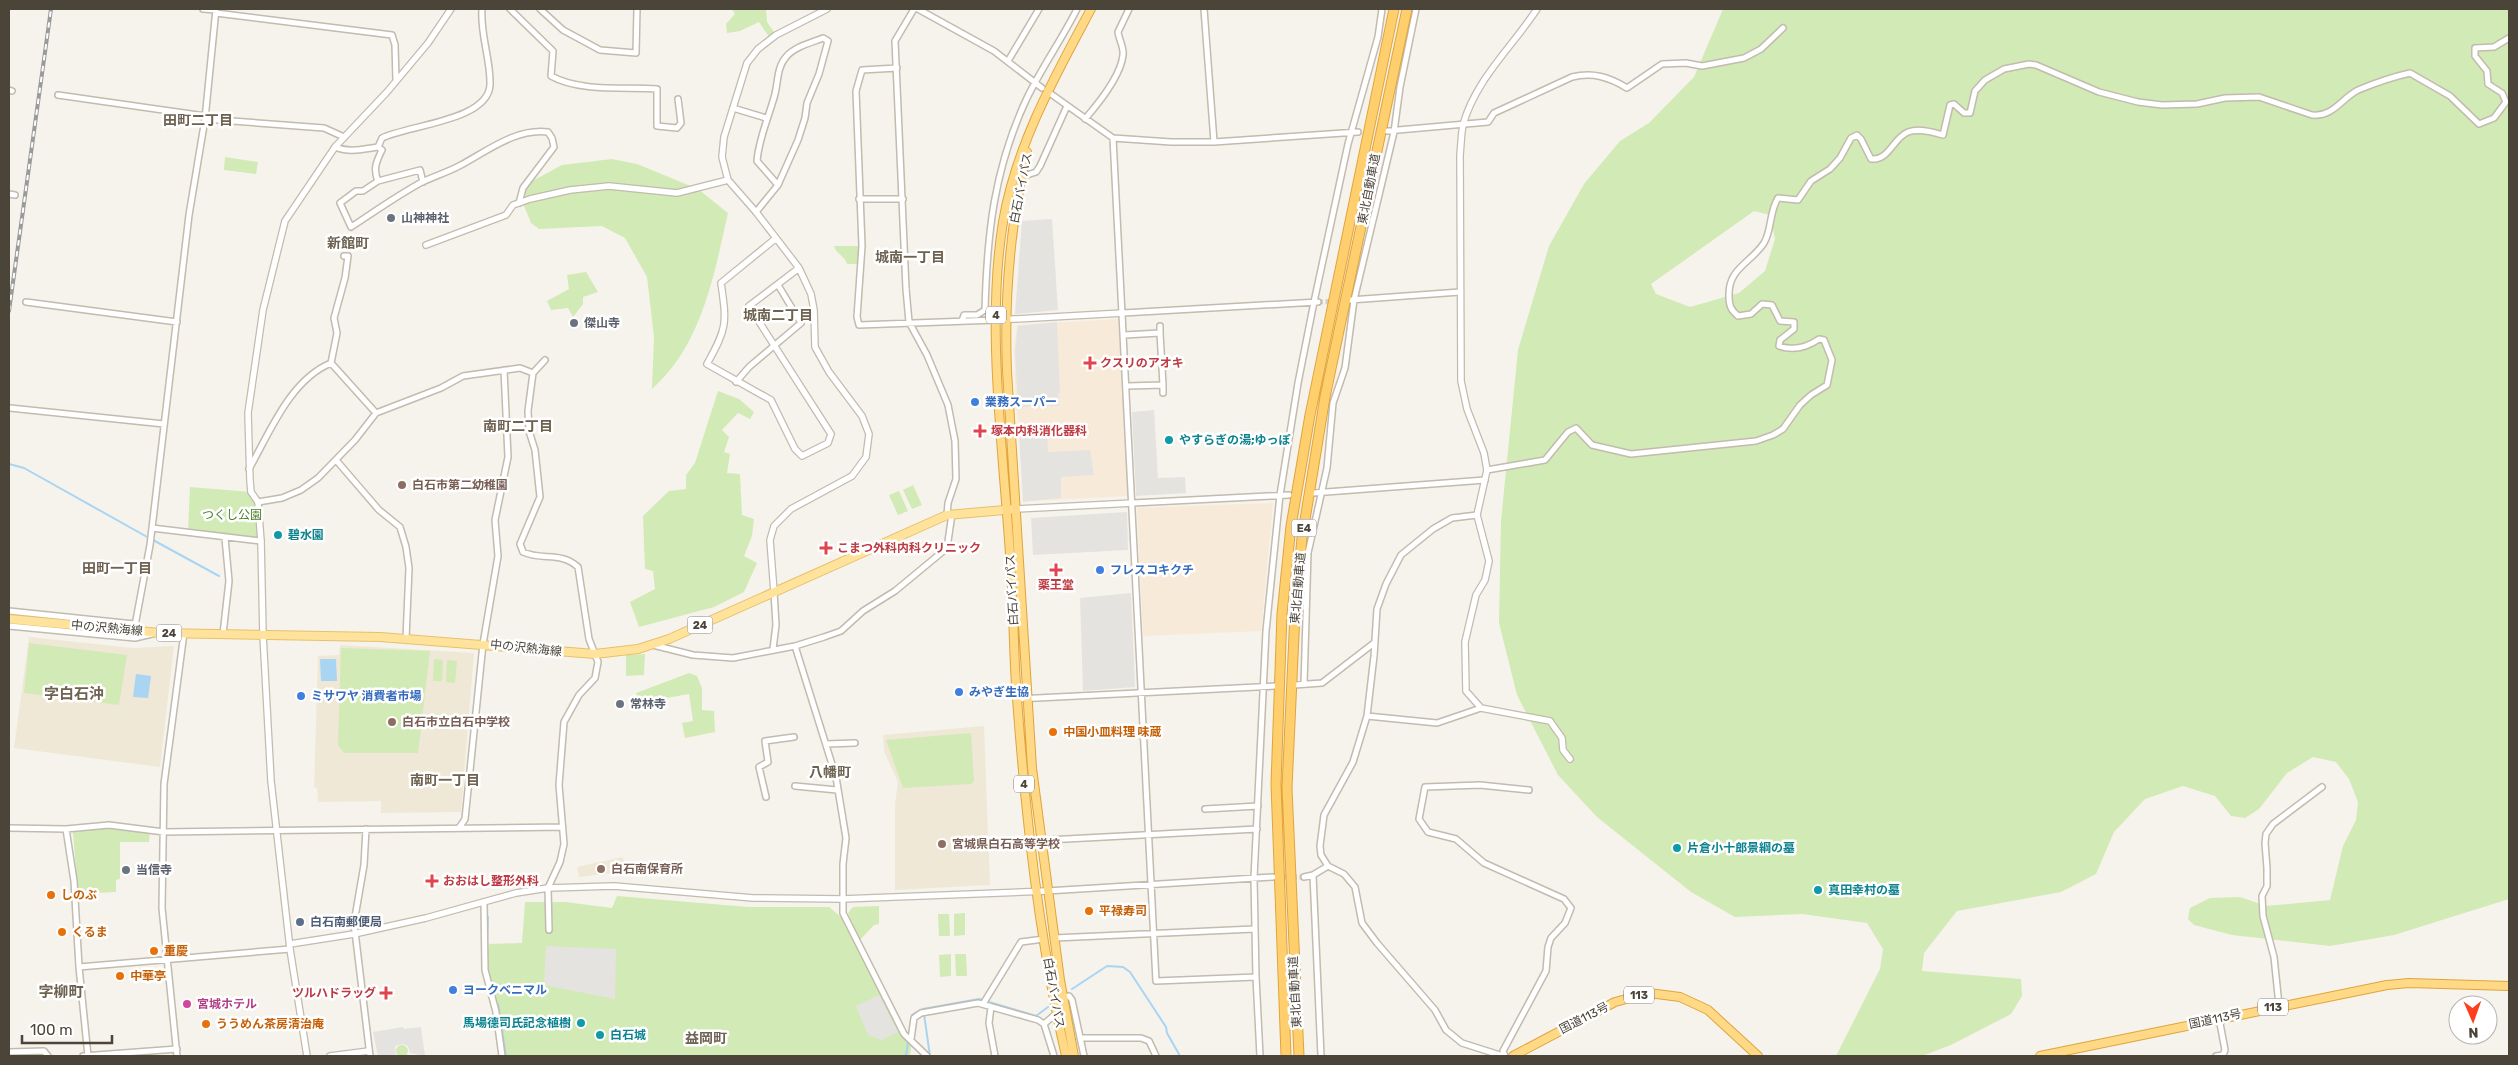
<svg xmlns="http://www.w3.org/2000/svg" width="2518" height="1065" viewBox="0 0 2518 1065" font-family="Rubik,'Noto Sans JP',sans-serif">
	<style>
		.commercial { fill: #f7ead8 }
		.education { fill: #efe8d6 }
		.green { fill: #d2eab5; fill-rule: evenodd }
		.parking { fill: #e5e3e0 }
		.water { fill: #a9d4f2 }
		.lines { fill: none; stroke-linecap: round; stroke-linejoin: round }
		.stream { stroke: #a9d4f2; stroke-width: 2 }
		.minor-tunnel { stroke: #d4d0c8; stroke-width: 5; stroke-dasharray: 5 2.5; stroke-linecap: butt }
		.minor-casing { stroke: #c2bbae; stroke-width: 8 }
		.tertiary-casing { stroke: #c2bbae; stroke-width: 8 }
		.primary-casing { stroke: #e6c16a; stroke-width: 10 }
		.trunk-casing { stroke: #e0a43c; stroke-width: 10 }
		.motorway-casing { stroke: #e0a43c; stroke-width: 11 }
		.minor { stroke: #fff; stroke-width: 5 }
		.tertiary { stroke: #fff; stroke-width: 5.5 }
		.primary { stroke: #ffe39c; stroke-width: 8 }
		.trunk { stroke: #ffd985; stroke-width: 8 }
		.motorway { stroke: #ffcf6e; stroke-width: 9 }
		.rail-casing { stroke: #9a9a9a; stroke-width: 4 }
		.rail { stroke: #fff; stroke-width: 2; stroke-dasharray: 5.5; stroke-linecap: butt }
		.worship-dot { fill: #6b7280; stroke: #fff; stroke-width: 2 }
		.health-dot { fill: #e0444e; stroke: #fff; stroke-width: 2 }
		.shop-dot { fill: #3f7fe0; stroke: #fff; stroke-width: 2 }
		.culture-dot { fill: #0f9aa8; stroke: #fff; stroke-width: 2 }
		.education-dot { fill: #8d6e63; stroke: #fff; stroke-width: 2 }
		.food-dot { fill: #e8710a; stroke: #fff; stroke-width: 2 }
		.service-dot { fill: #5c6f8a; stroke: #fff; stroke-width: 2 }
		.hotel-dot { fill: #d1479c; stroke: #fff; stroke-width: 2 }
		.labels { text-anchor: middle; stroke-width: 5; stroke-linejoin: round; paint-order: stroke }
		.shield { fill: #fff; stroke: #817c74; stroke-width: 1 }
		.shield-label { font-size: 11px; font-weight: bold; fill: #4b4439 }
		.street-label { font-size: 12px; fill: #4b4439; stroke: #fff }
		.worship-label { font-size: 12px; font-weight: bold; fill: #5b616d; stroke: #fff; text-anchor: start }
		.health-label { font-size: 12px; font-weight: bold; fill: #be3a42; stroke: #fff; text-anchor: start }
		.shop-label { font-size: 12px; font-weight: bold; fill: #366cbe; stroke: #fff; text-anchor: start }
		.culture-label { font-size: 12px; font-weight: bold; fill: #0d838f; stroke: #fff; text-anchor: start }
		.education-label { font-size: 12px; font-weight: bold; fill: #785e54; stroke: #fff; text-anchor: start }
		.park-label { font-size: 12px; fill: #4a7f2a; stroke: #fff }
		.food-label { font-size: 12px; font-weight: bold; fill: #c56008; stroke: #fff; text-anchor: start }
		.service-label { font-size: 12px; font-weight: bold; fill: #4e5e75; stroke: #fff; text-anchor: start }
		.hotel-label { font-size: 12px; font-weight: bold; fill: #b23c85; stroke: #fff; text-anchor: start }
		.neighbourhood-label { font-size: 14px; font-weight: bold; fill: #6e6250; stroke: #fff }
		.quarter-label { font-size: 15px; font-weight: bold; fill: #6e6250; stroke: #fff }
	</style>
	<rect width="100%" height="100%" fill="#f6f3ec"/>
	<path class="commercial" d="M1118,319L1129,496L1028,501L1022,442L1016,409L1014,351L1017,325Z
		M1273,503L1261,631L1143,636L1137,508Z"/>
	<path class="education" d="M29,637L133,648L174,646L160,767L14,748Z
		M340,645L474,653L461,812L381,813V801L318,802L317,788L314,787L318,656L339,655Z
		M984,726L990,885L895,890V804L898,782L884,751L883,735Z
		M623,857L626,871L579,877L577,867Z"/>
	<path class="green" d="M732,9H766L767,22L776,35L771,40L759,22L740,31L727,33L726,24L735,14Z
		M1723,9H2509V899L2394,935L2330,946L2232,935L2194,925L2188,919L2190,908L2210,898L2240,897L2266,906L2330,900L2343,846L2356,820L2358,802L2349,779L2336,762L2313,757L2287,773L2259,809L2245,818L2231,816L2215,796L2183,786L2145,799L2114,832L2096,874L2061,892L1957,911L1924,953L1922,971L2021,979L2022,996L2011,1014L1951,1045L1922,1056H1836L1880,969L1883,949L1867,923L1802,914L1735,917L1691,892L1597,817L1558,775L1517,695L1499,623L1501,521L1518,350L1549,246L1584,184L1620,141L1649,123L1694,77ZM1754,211L1770,215L1775,239L1765,271L1739,293L1690,307L1656,294L1651,284Z
		M225,157L258,162L256,174L224,170Z
		M612,159L637,164L698,189L728,213C714,275 702,345 652,389L654,337L647,277L625,238L602,226L539,229L531,223L524,206L523,186L562,165Z
		M834,246H858L859,264H847C845,256 836,254 834,246Z
		M586,272L598,292L583,297V304L573,317L568,308L551,310L547,301L569,289L567,275Z
		M718,391L739,399L754,412L750,419L738,413L722,430L729,437L724,452L730,454L727,473L740,474L742,515L754,519L752,536L744,556L757,563L744,592L714,607L639,627L630,602L655,589L653,571L645,569L643,516L669,491L686,489V475L695,463Z
		M913,485L922,505L912,509L903,490Z
		M190,487L251,492L258,502L261,541L188,533Z
		M899,491L908,511L898,515L889,495Z
		M29,643L127,655L119,705L24,693Z
		M341,648L430,651L418,753H344L338,745Z
		M645,654L644,675L626,676V655Z
		M434,659L443,660L442,681H433Z
		M447,660L457,661L455,683L446,682Z
		M689,673L697,676L702,688V710L714,711L715,732L685,738L682,723L693,721L689,694L638,703L636,693Z
		M971,733L974,781L971,784L903,788L886,740Z
		M75,828H150L149,842H120V879L116,880V892L78,894L73,833Z
		M617,896L748,907H829L841,917L895,1019L912,1041L910,1056H502L484,961L489,944L522,943L525,902H565L612,908Z
		M879,906V924L874,925L860,940L848,913L853,907Z
		M965,913V935L954,936V914Z
		M938,914H949L950,936H939Z
		M951,954V976L940,977L939,955Z
		M955,954H966L967,976H956Z
		M396 1051a6 6 0 1 1 12 0a6 6 0 1 1-12 0Z"/>
	<path class="parking" d="M1052,219L1058,310L1015,314L1022,221Z
		M1057,322L1060,393L1058,394L1059,406L1018,407L1015,351L1018,326Z
		M1154,410L1158,478L1185,477L1186,493L1136,496L1132,412Z
		M1047,435L1048,452L1090,450L1094,475L1061,477V498L1023,502L1019,436Z
		M1127,512L1128,550L1033,555L1031,518Z
		M1131,593L1135,687L1083,691L1080,598Z
		M546,946L616,949L615,999L544,985Z
		M879,995L898,1032L881,1040L868,1035L856,1006Z
		M403,1027L404,1029L421,1027L425,1056L410,1053L408,1046L403,1044L395,1046L396,1056H378L373,1032Z"/>
	<path class="water" d="M336,659L337,681H321L320,659Z
		M136,674L151,676L148,698L133,697Z"/>
	<g class="lines">
		<path class="stream" d="M9,464L24,468L149,538
			M153,540L219,576
			M487,945L488,917
			M1072,989L1107,966L1123,967L1130,972L1166,1027L1167,1033L1180,1056
			M498,1004L506,1056
			M924,1014L930,1056
			M906,1056L912,1015L923,1009L979,999L1036,1016L1048,1007"/>
		<path class="minor-tunnel" d="M1318,302L1347,301
			M1277,877H1304"/>
		<defs>
			<path id="minor" d="M203,9L216,10
				M510,9L553,51L551,76C580,92 624,87 657,89V126L677,128L681,123L678,99
				M540,9L563,30L600,50L636,53L637,9
				M914,9L895,41L906,289L909,322L927,355L948,405L955,441L956,479L948,503L947,515
				M918,9L994,51L1042,88
				M1204,9L1214,142
				M216,13L392,35L395,45L396,80
				M1008,61L1039,9
				M897,68L862,70L856,91L862,246L857,317L859,325L996,320
				M9,90L12,91
				M1051,94L1113,138L1171,142H1214L1358,132
				M58,95L205,116
				M733,108L766,118
				M205,119L324,128L344,137
				M1085,119C1098,104 1121,75 1123,55C1124,47 1119,40 1118,32L1129,9
				M1387,131L1488,122L1494,113L1572,77C1593,72 1609,77 1627,88L1662,64L1686,63L1702,66L1744,58L1761,49L1783,28
				M1113,138L1156,981L1256,977
				M335,147C349,153 363,149 378,147
				M378,147L382,138C408,125 488,121 490,85C491,60 480,35 482,9
				M378,147L382,150C376,162 373,169 378,181L420,170L423,182
				M1021,177L1036,172L1040,166L1067,106
				M378,181L363,191H356L340,203L351,227C374,212 398,195 422,182C435,176 448,172 461,165C487,151 516,128 548,132L552,138L554,147L523,188L519,203
				M9,194L15,195
				M859,199H903
				M756,212L778,185L798,140L805,118L807,103L819,74L828,41L823,38C810,43 794,47 786,57C777,67 778,82 775,94C769,117 759,137 757,161L778,185
				M344,256H348L345,278L334,318L337,333L331,363L376,413
				M1350,300L1460,292
				M26,302L177,322
				M1123,313L1318,302
				M962,321L964,315H977L985,310C987,234 994,168 1027,98C1042,67 1062,39 1077,9
				M1160,326V333
				M1124,335L1160,333L1163,385L1127,386
				M545,360L533,373L528,411L529,431L535,450L540,497L520,544L523,552C542,561 561,551 578,567L589,639L598,662L595,678L579,695L564,722L559,785L564,844L560,862L548,888L549,930
				M736,382L749,367L801,323L778,285
				M1163,385V393
				M10,408L164,424
				M336,460L379,510L400,527L406,547L409,568L406,639
				M249,469C270,432 290,380 331,363
				M1487,470L1545,460L1568,432L1576,428L1592,445L1631,454L1756,441L1773,435L1783,429L1800,405L1811,395L1827,385L1832,360L1824,340L1819,339C1806,348 1793,351 1779,346L1780,340L1794,329V322L1780,321L1772,305L1762,304L1751,314L1738,316C1731,310 1729,306 1729,296C1728,268 1751,263 1764,243C1772,230 1769,212 1778,198L1798,200L1811,181L1830,169L1840,158L1851,138L1857,135L1861,139L1871,159C1889,161 1893,138 1908,132C1919,128 1933,132 1943,135L1950,105L1954,104L1964,113H1970L1975,91L1985,80L2004,69L2029,64L2036,65L2099,92L2138,102L2162,105L2197,104L2225,98L2259,97L2312,115C2333,117 2341,99 2358,90C2375,83 2392,77 2410,73L2450,96L2479,124L2494,118L2506,102L2502,93L2488,84L2487,71L2475,56V48L2494,47L2509,38
				M1313,493L1485,480
				M258,502L282,498L301,490L318,478L355,440L376,413L441,388L463,376L520,368L533,373
				M1133,503L1289,495
				M1477,515L1452,518L1433,529L1401,555L1386,584L1377,609L1374,656L1367,716L1353,762L1324,815L1320,846L1321,855L1328,866L1344,874L1355,887L1362,923L1377,943L1435,1010L1446,1030L1462,1043L1503,1056
				M152,528L261,541
				M9,611L134,624
				M9,626L135,638L152,634
				M134,631L150,545L189,215L205,119L216,9
				M223,634L229,581L225,538
				M653,645L693,655L733,658L795,646L824,637L841,631L863,611L895,591L947,548L952,514
				M795,646L836,777L846,838L843,864V913L904,1034L927,1056
				M773,649L776,625L774,592
				M1304,684L1308,553L1327,468L1333,403L1345,368L1354,300L1394,132L1400,87L1416,9
				M1294,685L1322,683L1374,643
				M1017,699L1275,686
				M1367,716L1437,723L1481,708
				M826,744L855,743
				M795,786L837,790
				M766,797L759,767L768,762L765,741L794,737
				M1205,809L1258,806
				M9,828L66,829L109,825L164,832L562,827
				M459,828L465,819L483,644L498,556L495,520L508,457L504,370
				M66,829L74,881L79,967L88,1056
				M366,829L364,865L354,923L370,1056
				M1047,840L1257,829
				M1313,875L1321,1056
				M1304,877L1313,875L1328,866
				M1047,891L1273,877
				M484,902L485,970L496,1012L502,1056
				M1054,938L1254,929
				M79,967L290,949
				M1063,997L1069,996L1072,1000L1084,1056
				M983,1004L1021,942L1044,939
				M2279,1005L2274,957L2263,916L2262,896L2267,886V868L2265,843L2266,834L2273,824L2322,787
				M991,1007L989,1023L995,1056
				M1044,1024L1057,1013
				M1080,1038H1141L1149,1041L1156,1056
				M911,1039L914,1018L921,1013L978,1003L1038,1020L1044,1024L1054,1056
				M9,1052L44,1051L48,1056
				M83,1056L177,1049
				M177,1056L162,908L164,784L184,633
				M1260,1056L1256,977L1254,878L1266,631L1280,495L1298,383L1314,302L1348,144L1378,37L1382,9
				M1505,1056L1503,1051L1546,971L1548,947L1551,938L1565,923L1571,908L1564,899L1484,863L1456,839L1428,832L1419,819L1425,787L1480,785L1529,790
				M2216,1056L2223,1055L2225,1050L2219,1018"/>
			<path id="tertiary" d="M1537,9C1513,46 1475,80 1463,125C1461,135 1461,146 1460,155L1461,381L1467,409L1484,453L1487,470L1477,515L1489,561L1485,580L1476,595L1465,642L1466,691L1481,708L1550,721L1562,738L1563,750L1570,759
				M775,239L721,283C727,324 727,328 707,364L771,400L795,449L802,456L828,443L831,434L749,306L799,268
				M426,245L506,215L513,205L530,199L570,190L609,186L677,193L728,180
				M996,320L1123,313
				M1016,509L1133,503
				M774,592L770,540L774,526L791,509L852,476L866,457L869,434L862,416L829,372L815,347L814,310L811,294L799,268L756,212L728,180L722,157L724,137L747,63L758,49L776,35L827,9
				M290,944L354,934L426,918L516,893L548,888L614,886L753,898L842,899L1047,891
				M307,1056L290,949L271,781L263,635L261,541L258,502L251,492L250,481L248,413L263,310L285,221L335,147L387,92L428,43L451,9
				M330,1056L369,1051"/>
			<path id="primary" d="M9,619L160,633L380,637L595,654L638,649L669,639L947,515L1016,509"/>
			<path id="trunk" d="M1027,152C1010,225 1004,296 1007,371L1032,768L1060,980L1074,1056
				M1066,1056C1039,939 1026,819 1017,699C1013,651 1014,603 1010,554C1003,449 986,325 1003,222C1016,145 1055,76 1091,9
				M1513,1056L1615,1002L1649,993L1680,997L1708,1010L1758,1056
				M2040,1056L2387,985L2409,983L2509,986"/>
			<path id="motorway" d="M1286,1056L1276,784L1282,614L1291,526L1310,415L1394,9
				M1299,1056L1287,788L1295,613L1302,538L1325,397L1407,9"/>
		</defs>
		<use href="#minor" class="minor-casing"/>
		<use href="#tertiary" class="tertiary-casing"/>
		<use href="#primary" class="primary-casing"/>
		<use href="#trunk" class="trunk-casing"/>
		<use href="#motorway" class="motorway-casing"/>
		<use href="#minor" class="minor"/>
		<use href="#tertiary" class="tertiary"/>
		<use href="#primary" class="primary"/>
		<use href="#trunk" class="trunk"/>
		<use href="#motorway" class="motorway"/>
		<defs>
			<path id="rail" d="M9,311L51,9"/>
		</defs>
		<use href="#rail" class="rail-casing"/>
		<use href="#rail" class="rail"/>
	</g>
	<g class="worship-dot">
		<circle cx="391" cy="218" r="5"/>
		<circle cx="574" cy="323" r="5"/>
		<circle cx="620" cy="704" r="5"/>
		<circle cx="126" cy="870" r="5"/>
	</g>
	<g class="health-dot">
		<path d="M1087.5 355.5h5v5h5v5h-5v5h-5v-5h-5v-5h5z"/>
		<path d="M977.5 423.5h5v5h5v5h-5v5h-5v-5h-5v-5h5z"/>
		<path d="M823.5 540.5h5v5h5v5h-5v5h-5v-5h-5v-5h5z"/>
		<path d="M1053.5 562.5h5v5h5v5h-5v5h-5v-5h-5v-5h5z"/>
		<path d="M429.5 873.5h5v5h5v5h-5v5h-5v-5h-5v-5h5z"/>
		<path d="M383.5 985.5h5v5h5v5h-5v5h-5v-5h-5v-5h5z"/>
	</g>
	<g class="shop-dot">
		<circle cx="975" cy="402" r="5"/>
		<circle cx="1100" cy="570" r="5"/>
		<circle cx="959" cy="692" r="5"/>
		<circle cx="301" cy="696" r="5"/>
		<circle cx="453" cy="990" r="5"/>
	</g>
	<g class="culture-dot">
		<circle cx="1169" cy="440" r="5"/>
		<circle cx="278" cy="535" r="5"/>
		<circle cx="1677" cy="848" r="5"/>
		<circle cx="1818" cy="890" r="5"/>
		<circle cx="581" cy="1023" r="5"/>
		<circle cx="600" cy="1035" r="5"/>
	</g>
	<g class="education-dot">
		<circle cx="402" cy="485" r="5"/>
		<circle cx="392" cy="722" r="5"/>
		<circle cx="942" cy="844" r="5"/>
		<circle cx="601" cy="869" r="5"/>
	</g>
	<g class="food-dot">
		<circle cx="1053" cy="732" r="5"/>
		<circle cx="51" cy="895" r="5"/>
		<circle cx="1089" cy="911" r="5"/>
		<circle cx="62" cy="932" r="5"/>
		<circle cx="154" cy="951" r="5"/>
		<circle cx="120" cy="976" r="5"/>
		<circle cx="206" cy="1024" r="5"/>
	</g>
	<circle class="service-dot" cx="300" cy="922" r="5"/>
	<circle class="hotel-dot" cx="187" cy="1004" r="5"/>
	<g class="labels">
		<g class="shield">
			<rect x="986" y="306.5" width="20" height="17" rx="4"/>
			<rect x="1291.5" y="519.5" width="25" height="17" rx="4"/>
			<rect x="687.5" y="616.5" width="25" height="17" rx="4"/>
			<rect x="156.5" y="624.5" width="25" height="17" rx="4"/>
			<rect x="1014" y="775.5" width="20" height="17" rx="4"/>
			<rect x="1624" y="986.5" width="30" height="17" rx="4"/>
			<rect x="2258" y="998.5" width="30" height="17" rx="4"/>
		</g>
		<g class="shield-label">
			<text x="996" y="319">4</text>
			<text x="1304" y="532">E4</text>
			<text x="700" y="629">24</text>
			<text x="169" y="637">24</text>
			<text x="1024" y="788">4</text>
			<text x="1639" y="999">113</text>
			<text x="2273" y="1011">113</text>
		</g>
		<g class="street-label">
			<text transform="translate(1021 188) rotate(-79)" y="4">白石バイパス</text>
			<text transform="translate(1369 189) rotate(-79)" y="4">東北自動車道</text>
			<text transform="translate(1298 588) rotate(-85)" y="4">東北自動車道</text>
			<text transform="translate(1012 590) rotate(-93)" y="4">白石バイパス</text>
			<text transform="translate(107 628) rotate(5)" y="4">中の沢熱海線</text>
			<text transform="translate(526 648) rotate(6)" y="4">中の沢熱海線</text>
			<text transform="translate(1295 992) rotate(-93)" y="4">東北自動車道</text>
			<text transform="translate(1054 993) rotate(80)" y="4">白石バイパス</text>
			<text transform="translate(1584 1018) rotate(-27)" y="4">国道113号</text>
			<text transform="translate(2215 1019) rotate(-12)" y="4">国道113号</text>
		</g>
		<g class="worship-label">
			<text x="401" y="222">山神神社</text>
			<text x="584" y="327">傑山寺</text>
			<text x="630" y="708">常林寺</text>
			<text x="136" y="874">当信寺</text>
		</g>
		<g class="health-label">
			<text x="1100" y="367">クスリのアオキ</text>
			<text x="991" y="435">塚本内科消化器科</text>
			<text x="837" y="552">こまつ外科内科クリニック</text>
			<text x="1056" y="589" text-anchor="middle">薬王堂</text>
			<text x="443" y="885">おおはし整形外科</text>
			<text x="376" y="997" text-anchor="end">ツルハドラッグ</text>
		</g>
		<g class="shop-label">
			<text x="985" y="406">業務スーパー</text>
			<text x="1110" y="574">フレスコキクチ</text>
			<text x="969" y="696">みやぎ生協</text>
			<text x="311" y="700">ミサワヤ 消費者市場</text>
			<text x="463" y="994">ヨークベニマル</text>
		</g>
		<g class="culture-label">
			<text x="1179" y="444">やすらぎの湯;ゆっぽ</text>
			<text x="288" y="539">碧水園</text>
			<text x="1687" y="852">片倉小十郎景綱の墓</text>
			<text x="1828" y="894">真田幸村の墓</text>
			<text x="571" y="1027" text-anchor="end">馬場德司氏記念植樹</text>
			<text x="610" y="1039">白石城</text>
		</g>
		<g class="education-label">
			<text x="412" y="489">白石市第二幼稚園</text>
			<text x="402" y="726">白石市立白石中学校</text>
			<text x="952" y="848">宮城県白石高等学校</text>
			<text x="611" y="873">白石南保育所</text>
		</g>
		<g class="park-label">
			<text x="232" y="519">つくし公園</text>
		</g>
		<g class="food-label">
			<text x="1063" y="736">中国小皿料理 味蔵</text>
			<text x="61" y="899">しのぶ</text>
			<text x="1099" y="915">平禄寿司</text>
			<text x="72" y="936">くるま</text>
			<text x="164" y="955">重慶</text>
			<text x="130" y="980">中華亭</text>
			<text x="216" y="1028">ううめん茶房清治庵</text>
		</g>
		<g class="service-label">
			<text x="310" y="926">白石南郵便局</text>
		</g>
		<g class="hotel-label">
			<text x="197" y="1008">宮城ホテル</text>
		</g>
		<g class="neighbourhood-label">
			<text x="198" y="125">田町二丁目</text>
			<text x="348" y="248">新館町</text>
			<text x="910" y="262">城南一丁目</text>
			<text x="778" y="320">城南二丁目</text>
			<text x="518" y="431">南町二丁目</text>
			<text x="117" y="573">田町一丁目</text>
			<text x="830" y="777">八幡町</text>
			<text x="445" y="785">南町一丁目</text>
			<text x="706" y="1043">益岡町</text>
		</g>
		<g class="quarter-label">
			<text x="74" y="699">字白石沖</text>
			<text x="61" y="997">字柳町</text>
		</g>
	</g>
	<rect width="2518" height="1065" fill="none" stroke="#4b4439" stroke-width="20"/>
	<g transform="translate(2473 1020) rotate(178)"><circle r="24" fill="#ffffff" stroke="#b7b4b0"/>
	<path d="M0-4L9 19L0 12L-9 19Z" fill="#fc3f1d"/>
	<text y="-8" font-size="14" font-weight="bold" text-anchor="middle" fill="#4b4439">N</text>
	</g>
	<path d="M22 1035v8h90v-8" fill="none" stroke="#4b4439" stroke-width="2.5"/>
	<text x="30" y="1035" font-size="15" fill="#4b4439" stroke="#ffffff" stroke-width="4" paint-order="stroke">100 m</text>
</svg>
